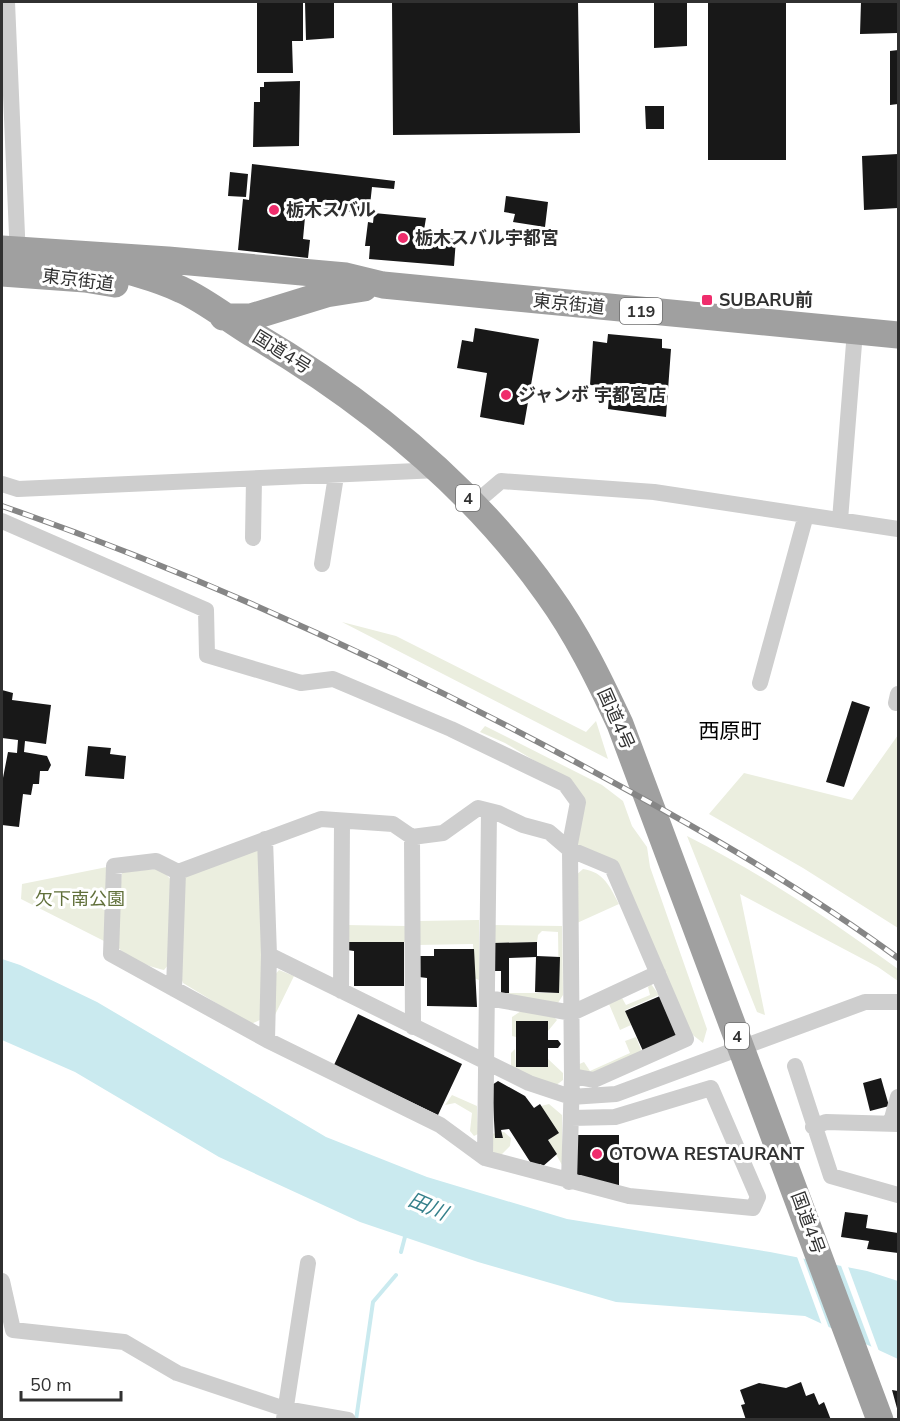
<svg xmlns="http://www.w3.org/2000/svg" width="900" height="1421" viewBox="0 0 900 1421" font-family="'Nunito Sans','Noto Sans JP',sans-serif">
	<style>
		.green { fill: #ebeedf }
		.water { fill: #caeaef }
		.pier { fill: #fff }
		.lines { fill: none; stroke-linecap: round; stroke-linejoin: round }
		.stream { stroke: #caeaef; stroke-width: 4 }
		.building { fill: #181818 }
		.minor { stroke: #cecece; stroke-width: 16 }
		.trunk { stroke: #a0a0a0; stroke-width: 27 }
		.rail-casing { stroke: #868686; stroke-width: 6 }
		.rail { stroke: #fff; stroke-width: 4; stroke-dasharray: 11; stroke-linecap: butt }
		.poi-dot { fill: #ef2d6c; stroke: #fff; stroke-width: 2 }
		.labels { text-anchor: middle; stroke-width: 6; stroke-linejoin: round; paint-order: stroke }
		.shield { fill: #fff; stroke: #6f6f6f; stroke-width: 1.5 }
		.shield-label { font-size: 16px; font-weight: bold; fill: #313131 }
		.poi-label { font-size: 18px; font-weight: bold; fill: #313131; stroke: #fff; text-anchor: start }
		.street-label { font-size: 18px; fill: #313131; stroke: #fff }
		.park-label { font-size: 18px; fill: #61703b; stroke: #fff }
		.water-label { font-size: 20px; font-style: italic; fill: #35808b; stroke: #fff }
		.quarter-label { font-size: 21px; fill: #000; stroke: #fff }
	</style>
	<rect width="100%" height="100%" fill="#fff"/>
	<path class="green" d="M342,622L396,636L586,732L596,721L608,759Z
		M485,726L602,785L623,801L632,826L647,847L650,867L707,1029L703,1043L689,1032L613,863L574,846L572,783L505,743L480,732Z
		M898,735V928L803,868L709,814L744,773L852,800Z
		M687,836C764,875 829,919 898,969V981L878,967L740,894L765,1015L757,1012Z
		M256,848L262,852V1019L251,1024L183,983L180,975L185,876Z
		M107,867L106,942L21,899L22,884Z
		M156,869L163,871L172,881L169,964L164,970C147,966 124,958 115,943L122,872Z
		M583,869C604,872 610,887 619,904L577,923L575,876Z
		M479,920V980L474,978L473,944L417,945V921Z
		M345,925L406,926V942H345Z
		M491,925L562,926L563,995L556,1006L498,993H559L558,932L542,931L538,935L537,942L493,943Z
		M279,970L294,976L273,1019L274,976Z
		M651,984L659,995L625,1010L631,1025L620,1030L609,1004L622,998L626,1005L650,995L648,987Z
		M521,1011L554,1017L557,1020L548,1031V1021H517L516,1037L512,1036V1017Z
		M636,1037L642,1052L588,1076L575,1066L584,1062L590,1071L630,1053L625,1041Z
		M515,1049L516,1067L548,1059L563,1073V1080L555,1086L511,1068V1053Z
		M452,1095L477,1106L478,1134L474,1136L470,1131L472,1113L455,1103L445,1105Z
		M549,1104L562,1115V1165L548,1140L558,1133L541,1106Z
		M504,1132L511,1138L510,1146L501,1155H491V1134Z"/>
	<path class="water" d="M2,959L20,965L97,1002L326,1137L427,1177L567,1219L770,1252L867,1271L898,1281V1359L805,1316L616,1302L478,1262L360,1222L219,1157L75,1072L2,1040Z"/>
	<path class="pier" d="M796,1254L802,1255L830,1331L823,1328Z
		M840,1263L847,1264L880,1354L873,1351Z"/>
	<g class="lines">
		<path class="stream" d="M401,1252L406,1233
			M356,1420L373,1302L396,1275"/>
	</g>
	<path class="building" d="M257,2H303V41H292L293,73H257Z
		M305,2H334V38L306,40Z
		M392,2H578L580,133L393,135Z
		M654,2H687V46L654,48Z
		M708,2H786V160H708Z
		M861,2H898V33L860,34Z
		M898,50V104L890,105V51Z
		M300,81L299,146L253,147L254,102H260V87H264V82Z
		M645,106H664V129H646Z
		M898,154V208L864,210L862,156Z
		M252,164L395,181L394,189L372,187L369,214L306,206L303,239L310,240L308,258L238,250L243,199L249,200Z
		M230,172L248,174L246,197L228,196Z
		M506,196L548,202L545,227L513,222L515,214L504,212Z
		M374,213L426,218L423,236L456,239L454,266L369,259L370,246H365L368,222L373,223Z
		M475,328L539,339L524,425L480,417L487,373L457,368L462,340L473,342Z
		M608,334L662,339V348L671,349L666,417L608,409L609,397H603L604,386L590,385L593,341L607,343Z
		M2,690L13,693L12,700L51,705L46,744L25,741L24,752L47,756L51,765L48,771H40L39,784H33L31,795L23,794L19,827L2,825V783L8,752L17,753L18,740L2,738Z
		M852,701L870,707L844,787L826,782Z
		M88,746L111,748L110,754L126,756L124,779L85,776Z
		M347,942H404V986H354V951L347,950Z
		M537,942V956L560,957L559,993L535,992L536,957L509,958V993H501V971H493V943Z
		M434,949H474L477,1007L427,1006V978L419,977L420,956H434Z
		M660,996L678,1036L643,1051L625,1011Z
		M358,1014L462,1064L438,1115L334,1065Z
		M516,1021H548V1040H558L561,1044L558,1048H548V1067H516Z
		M881,1078L889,1106L870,1111L863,1083Z
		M498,1081L525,1096L534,1108L540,1104L559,1133L548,1140L557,1154L542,1167L541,1164L534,1168L509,1129L501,1130L503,1138H495L492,1085Z
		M576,1135H619V1188L576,1174Z
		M845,1212L868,1215L866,1228L898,1233V1253L867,1249L869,1241L841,1237Z
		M801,1382L806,1396L814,1393L819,1405L824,1402L831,1420H746L741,1405L745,1404L740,1390L759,1383L786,1388Z
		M892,1390L898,1391V1412Z"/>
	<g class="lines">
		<path class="minor" d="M7,2L18,258
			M2,484L18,489L439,470
			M474,504L501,481L654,492L898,529
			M840,520L855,331
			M2,521L206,610L207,655L301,683L333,679L451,729L565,784L578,802L569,849L612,867L686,1039L594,1080L572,1076
			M253,538L254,479
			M322,564L336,476
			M760,683L806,515
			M896,703L898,694
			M489,811L485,1158L440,1125L267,1040L111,954L114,866L156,861L178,872L321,819L393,824L412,837L443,833L478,808L498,813L523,825L549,832L570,850L572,1076L569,1182
			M412,837L413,1027
			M265,839L269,955L267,1040
			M269,955L529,1083L571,1097L616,1094L865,1002H898
			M174,989L178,872
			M341,991L342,821
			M488,998L572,1013L658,973
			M795,1066L831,1176L898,1195
			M891,1122L898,1097
			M813,1127L826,1122L898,1124
			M485,1158L629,1196L753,1208L758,1197L711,1088L615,1117L571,1118
			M2,1281L13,1330L124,1342L177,1373L285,1409L348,1420
			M284,1419L308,1263"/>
		<path class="trunk" d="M2,249L168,260L346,276L383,285L898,335
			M60,254C97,264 147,273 182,290C206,301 228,319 251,333C365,400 471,485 548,594C577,634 599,679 620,724L880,1420
			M2,273L85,279L115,284
			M223,317H251L326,294L364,288"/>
		<defs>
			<path id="rail" d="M2,506C198,574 387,661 570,759C682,819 796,883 898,958"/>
		</defs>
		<use href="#rail" class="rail-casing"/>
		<use href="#rail" class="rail"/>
	</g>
	<g class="poi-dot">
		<circle cx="274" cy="210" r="6"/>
		<circle cx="403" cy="238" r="6"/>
		<rect x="701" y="294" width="12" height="12" rx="3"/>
		<circle cx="506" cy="395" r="6"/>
		<circle cx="597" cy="1154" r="6"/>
	</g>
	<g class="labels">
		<g class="shield">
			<rect x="620" y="298" width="42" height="26" rx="4.5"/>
			<rect x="456" y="485" width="24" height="26" rx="4.5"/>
			<rect x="725" y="1023" width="24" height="26" rx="4.5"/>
		</g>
		<g class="shield-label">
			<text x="641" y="317">119</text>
			<text x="468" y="504">4</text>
			<text x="737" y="1042">4</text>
		</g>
		<g class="poi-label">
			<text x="286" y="216">栃木スバル</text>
			<text x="415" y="244">栃木スバル宇都宮</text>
			<text x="719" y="306">SUBARU前</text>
			<text x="518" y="401">ジャンボ 宇都宮店</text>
			<text x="609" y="1160">OTOWA RESTAURANT</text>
		</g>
		<g class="street-label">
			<text transform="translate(78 280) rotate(7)" y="6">東京街道</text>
			<text transform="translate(569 304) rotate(6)" y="6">東京街道</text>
			<text transform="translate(282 352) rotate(32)" y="6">国道4号</text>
			<text transform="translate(616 719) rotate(66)" y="6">国道4号</text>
			<text transform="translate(808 1223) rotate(70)" y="6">国道4号</text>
		</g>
		<g class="park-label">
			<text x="80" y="905">欠下南公園</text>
		</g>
		<g class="water-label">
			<text transform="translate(428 1206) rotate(23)" y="7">田川</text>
		</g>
		<g class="quarter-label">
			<text x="730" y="738">西原町</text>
		</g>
	</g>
	<rect width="900" height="1421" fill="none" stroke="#313131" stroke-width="6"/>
	<path d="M21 1391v9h100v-9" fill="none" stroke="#313131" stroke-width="3"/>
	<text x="30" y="1391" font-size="18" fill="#313131" stroke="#ffffff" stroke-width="4.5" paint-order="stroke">50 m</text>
</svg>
